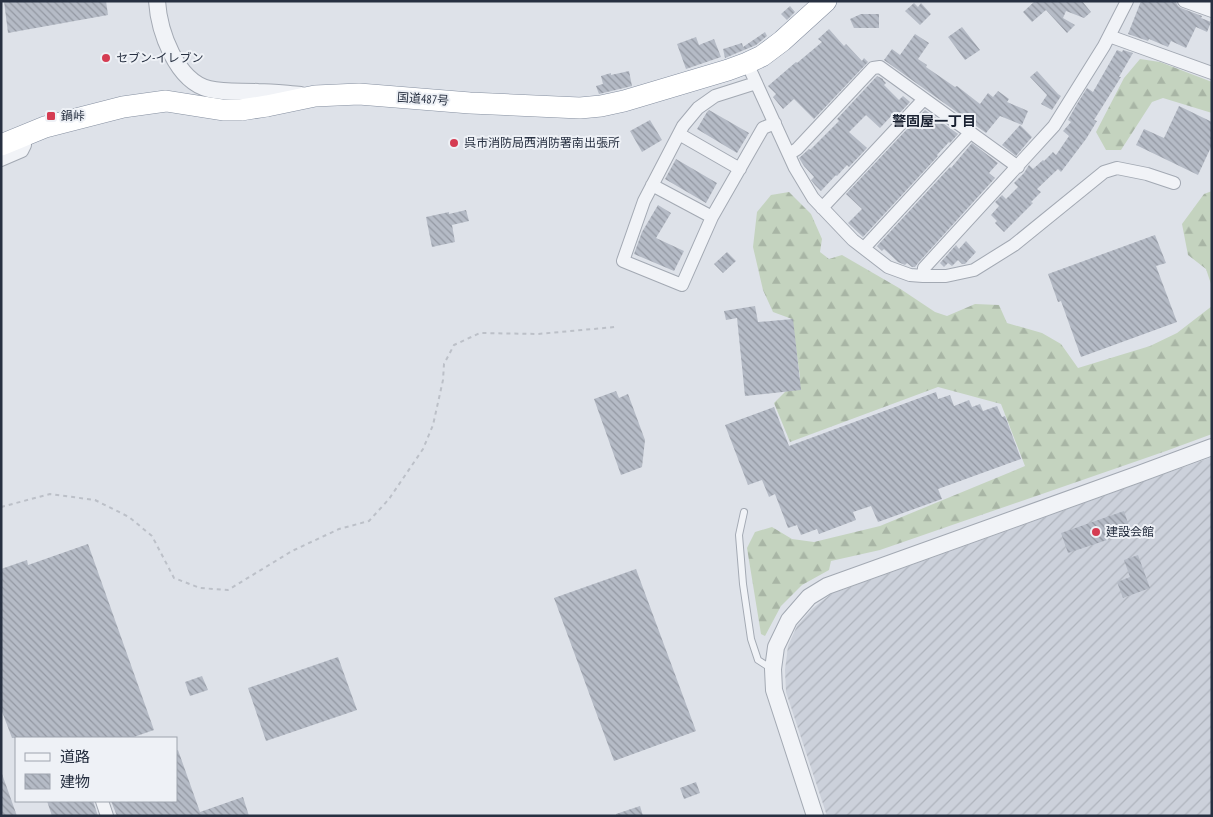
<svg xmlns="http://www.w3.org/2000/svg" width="1213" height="817" viewBox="0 0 1213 817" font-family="'PT Sans Narrow','Noto Sans JP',sans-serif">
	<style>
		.industrial { fill: url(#industrial-furrows) }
		.forest { fill: url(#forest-firs) }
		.building { fill: url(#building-back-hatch) }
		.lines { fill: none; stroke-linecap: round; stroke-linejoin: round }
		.service-casing { stroke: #a3a9b3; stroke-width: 8 }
		.minor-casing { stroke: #a3a9b3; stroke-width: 14 }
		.tertiary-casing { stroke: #a3a9b3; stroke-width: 18 }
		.trunk-casing { stroke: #858fa0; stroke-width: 22 }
		.path { stroke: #bcc0c8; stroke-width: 2; stroke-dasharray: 4 4; stroke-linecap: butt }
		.service { stroke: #f1f3f7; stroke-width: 6 }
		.minor { stroke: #f1f3f7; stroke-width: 12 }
		.tertiary { stroke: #f1f3f7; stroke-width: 16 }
		.trunk { stroke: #fff; stroke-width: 21 }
		.poi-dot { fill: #d53c52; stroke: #eef1f6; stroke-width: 2 }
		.labels { text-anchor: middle; stroke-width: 4; stroke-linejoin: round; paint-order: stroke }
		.poi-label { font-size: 12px; fill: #273041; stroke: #eef1f6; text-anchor: start }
		.street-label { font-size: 12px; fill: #273041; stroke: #eef1f6 }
		.neighbourhood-label { font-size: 14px; font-weight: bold; fill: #192131; stroke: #eef1f6 }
	</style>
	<defs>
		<pattern id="industrial-furrows" width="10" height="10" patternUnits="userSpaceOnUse" patternTransform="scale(1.25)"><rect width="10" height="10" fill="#ccd1db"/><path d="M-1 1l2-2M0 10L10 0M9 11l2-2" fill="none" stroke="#afb4bd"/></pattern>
		<pattern id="forest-firs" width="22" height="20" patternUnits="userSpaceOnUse" patternTransform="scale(1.25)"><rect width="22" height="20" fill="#c4d3bf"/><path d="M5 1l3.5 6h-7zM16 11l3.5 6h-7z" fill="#a8b5a5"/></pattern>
		<pattern id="building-back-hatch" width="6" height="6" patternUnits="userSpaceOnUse" patternTransform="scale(1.25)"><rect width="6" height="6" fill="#b5bbc6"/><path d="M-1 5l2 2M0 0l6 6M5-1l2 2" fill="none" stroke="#9398a2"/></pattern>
	</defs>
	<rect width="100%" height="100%" fill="#dee2e9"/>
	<path class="industrial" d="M1212,457V816H827L786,692L785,670L788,646L797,626L813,608L831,594Z"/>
	<path class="forest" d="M1140,59L1160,62L1212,82V113L1163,98L1152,102L1121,150H1106L1096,132L1124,78Z
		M1212,191V287L1206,269L1188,255L1182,224L1204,194Z
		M789,192L811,214L822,239L820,252L829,259L842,255L899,288L935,312L947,316L975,304L999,305L1007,323L1042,333L1061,344L1078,368L1150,346L1177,333L1212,306V434L1166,451L880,550L831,561L829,570L802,585L781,606L765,636L761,634L747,548L755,532L772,527L792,539L814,542L880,526L1025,466L1001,404L938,387L790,442L774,403L800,377L792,319L773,312L763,290L753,247L757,212L771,195Z"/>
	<path class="building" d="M4,1H106L108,15L8,33Z
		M1035,1H1082L1091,12L1084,18L1066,11L1063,18L1075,25L1067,33L1046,10L1032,22L1023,12Z
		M1141,1H1173L1176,2L1178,6L1181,8L1202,16L1201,18L1211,22L1207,32L1196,27L1186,48L1171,41L1168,47L1149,39L1148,41L1128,34Z
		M914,3L918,7L921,3L931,14L920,25L905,11Z
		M790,6L795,12L787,20L781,14Z
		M861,14H879V28H854L850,19Z
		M962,27L980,50L965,60L948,37Z
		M829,29L844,46L846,44L862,61L864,58L868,62L814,119L794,99L783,109L773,97L776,94L768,86L796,62L797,63L822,42L818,39Z
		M765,32L767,36L756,45L725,58L723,49L742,43L743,47Z
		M915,34L929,43L918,59L927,65L926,67L955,87L957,86L980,104L988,93L993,97L998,91L1009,99L1007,102L1028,111L1022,125L1000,116L986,133L884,60L892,49L900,55Z
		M696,37L699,45L714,39L721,57L686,69L677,44Z
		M1117,50L1122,52L1123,50L1133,53L1119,77H1121L1094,120L1097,121L1086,139L1061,172L1058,169L1037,189L1041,192L1031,202L1033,203L1004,232L995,223L997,221L991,215L999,206L995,202L1002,195L1006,199L1018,187L1014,183L1024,173L1029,165L1033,169L1043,160L1044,161L1053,152L1056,155L1069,136L1063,131L1071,122L1068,120L1077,104L1087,88L1093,92Z
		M629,71L632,86L599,94L596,86L603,84L601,76L611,73V75Z
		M1037,71L1058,94L1061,96L1052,110L1041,104L1047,95L1030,77Z
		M877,76L883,79V80L886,83L884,85L899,100L903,96L910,102L898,115L895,112L880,128L866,115L849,132L867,148L849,167L847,165L837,176L836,175L821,191L815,185L811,180L814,177L804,166L799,158L809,149L810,150L839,121L837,119Z
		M1179,106L1212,122V145L1198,175L1136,145L1144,129L1164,138Z
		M709,110L749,133L737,153L697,129L707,112Z
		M925,110L958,134L950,143L949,142L937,155L938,156L863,237L848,223L862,209L846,194Z
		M650,120L662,140L642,152L630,131Z
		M1020,125L1032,137L1016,156L1002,145Z
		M972,143L998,163L989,173L995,178L918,263L915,267H912L907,263L905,265L898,262L884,249L882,251L877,246L950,167L951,168Z
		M676,159L717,183L706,203L665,179Z
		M658,205L671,213L656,238L684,251L674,271L634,254L642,232Z
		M466,210L469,221L452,225L455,242L432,247L426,217L449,212V214Z
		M1155,235L1166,263L1156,266L1177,322L1081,357L1061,301L1058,302L1048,274Z
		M966,241L976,252L965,264H962L958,260L952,266L948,263L944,267L940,263L956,245L959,249Z
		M727,252L736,261L723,273L714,264Z
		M755,306L758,322L793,319L801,390L745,396L737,318L726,320L724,311Z
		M616,391L619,398L628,394L645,440L642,467L621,475L594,399Z
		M936,392L938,399L950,395L954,406L969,400L972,407L980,404L983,411L997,406L1002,417L1005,416L1021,459L938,489L942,499L878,522L871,506L853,512L856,520L819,534L817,529L801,535L797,525L788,528L775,494L769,497L762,480L748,485L725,425L774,407L789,446Z
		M1124,511L1131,532L1068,553L1061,533Z
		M88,544L154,730L131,738H12L1,709V569L27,560L28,565Z
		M1138,555L1150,588L1123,598L1117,582L1130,577L1124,560Z
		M636,569L696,731L614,761L554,598Z
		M338,657L357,710L266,741L248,688Z
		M202,676L208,690L190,696L185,682Z
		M178,750L200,812L243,797L249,816H117L111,801H176V751Z
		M1,774H2L17,816H1Z
		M696,782L700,793L684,799L680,788Z
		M47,801H93L98,816H52Z
		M640,806L643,816H616V814Z"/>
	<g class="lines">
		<defs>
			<path id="service" d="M744,512L739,535L743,584L751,639L758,660L772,669"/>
			<path id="minor" d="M1184,1L1212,11
				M1211,1H1212
				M1109,36L1212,73
				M747,63L795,168L813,198L853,240L888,267L910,275L923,276H946L974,270L1014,245L1104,172L1117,168L1147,174L1174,183
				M756,83L715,96L698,108L683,126L644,201L623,261L682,285L712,217L763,128L775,123
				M679,134L740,169
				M789,154L797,149L873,68L880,67L1018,167
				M1,160L22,151L25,145L23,136
				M652,185L712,217
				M822,208L924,99
				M864,248L970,133
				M923,276L924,268L1054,126L1104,46L1127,1
				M102,801L107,816"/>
			<path id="tertiary" d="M157,1C159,31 176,81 209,89C225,93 242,91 258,92C273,92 287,94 301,95
				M815,816L774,690L773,669L776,647L789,620L809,597L827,586L1139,474L1212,447"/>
			<path id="trunk" d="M1,145L45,127L123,107L166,101L223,110H241L267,106L315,96L359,94L470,103L580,108L601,106L624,101L728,70L747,63L762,56L782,41L826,1"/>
		</defs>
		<use href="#service" class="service-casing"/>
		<use href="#minor" class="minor-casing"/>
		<use href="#tertiary" class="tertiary-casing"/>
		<use href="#trunk" class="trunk-casing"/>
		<path class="path" d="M1,507L50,494L95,500L129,517L152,536L174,578L200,588L228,590L292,551L339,529L369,521L389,499L423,449L433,425L443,380L444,364L454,345L480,333L538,334L615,327"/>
		<use href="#service" class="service"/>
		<use href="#minor" class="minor"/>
		<use href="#tertiary" class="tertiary"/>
		<use href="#trunk" class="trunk"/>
	</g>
	<g class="poi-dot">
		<circle cx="106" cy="58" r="5"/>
		<rect x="46" y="111" width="10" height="10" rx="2.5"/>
		<circle cx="454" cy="143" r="5"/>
		<circle cx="1096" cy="532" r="5"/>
	</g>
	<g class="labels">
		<g class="poi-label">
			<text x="116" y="62">セブン-イレブン</text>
			<text x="61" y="120">鍋峠</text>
			<text x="464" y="147">呉市消防局西消防署南出張所</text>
			<text x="1106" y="536">建設会館</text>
		</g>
		<g class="street-label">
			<text transform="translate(423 99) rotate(4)" y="4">国道487号</text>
		</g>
		<g class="neighbourhood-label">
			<text x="934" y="126">警固屋一丁目</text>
		</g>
	</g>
	<rect width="1213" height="817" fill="none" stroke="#273041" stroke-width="5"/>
	<rect x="15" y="737" width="162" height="65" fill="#eef1f6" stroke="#9ea4ae"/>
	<rect x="25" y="753" width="25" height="8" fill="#f1f3f7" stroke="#9ea4ae"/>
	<text x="60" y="762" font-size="15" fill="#273041">道路</text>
	<rect x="25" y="774" width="25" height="15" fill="url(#building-back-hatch)" stroke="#9ea4ae"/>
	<text x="60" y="787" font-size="15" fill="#273041">建物</text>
</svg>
